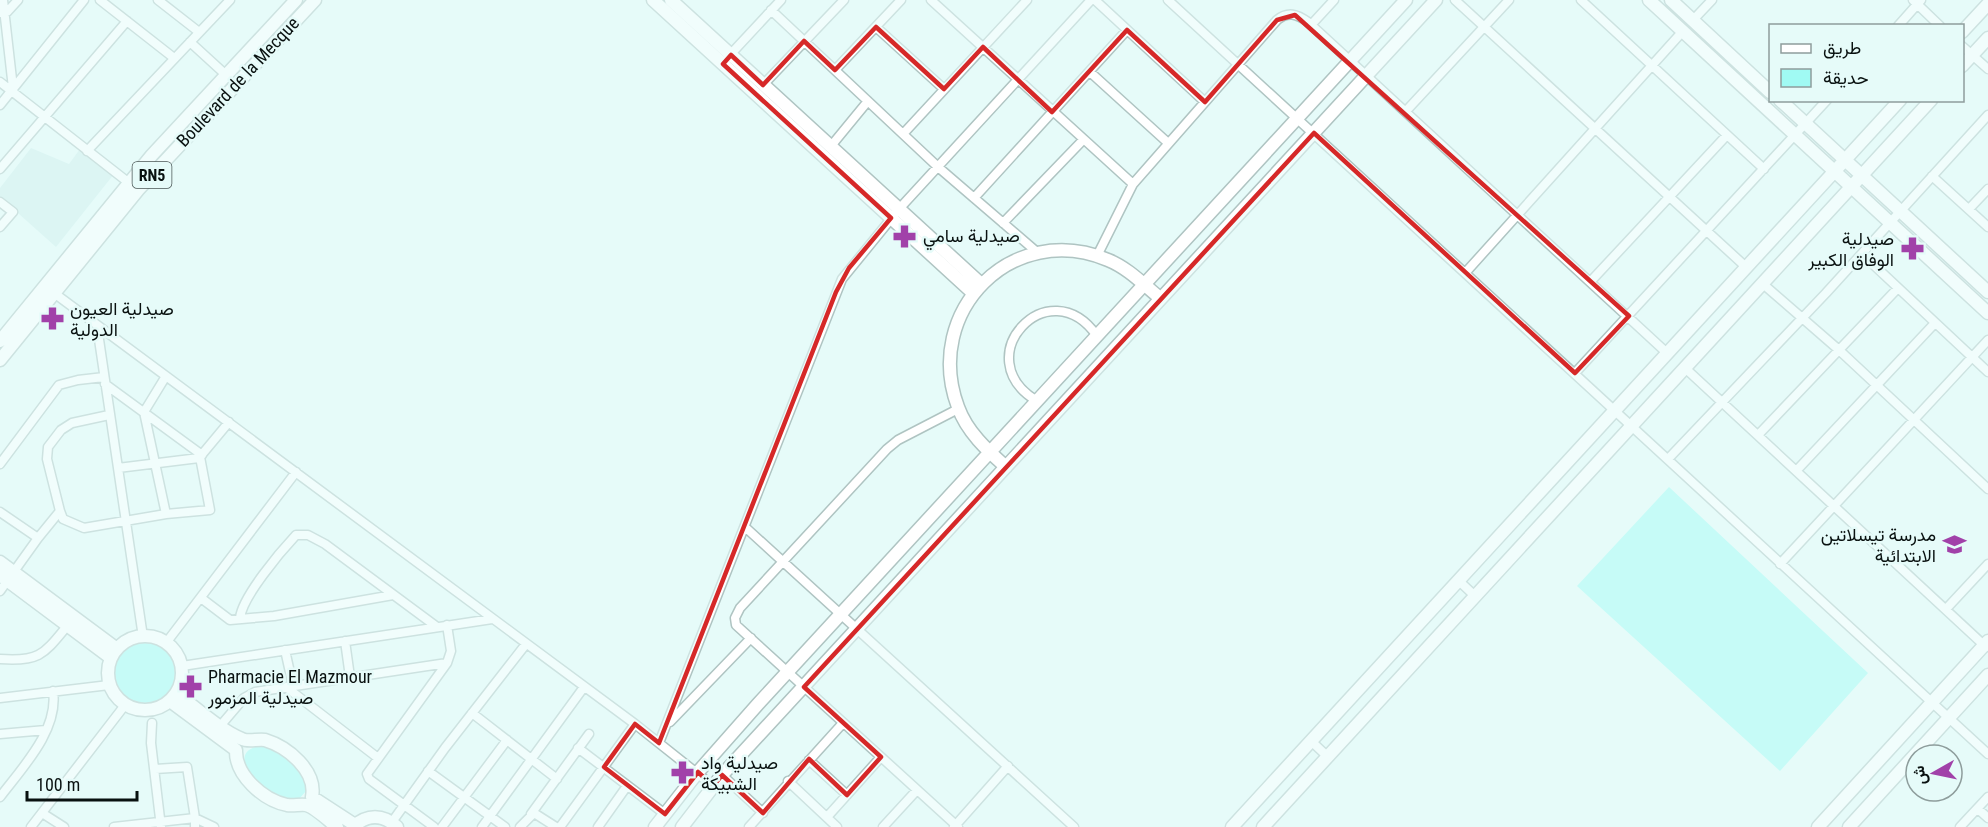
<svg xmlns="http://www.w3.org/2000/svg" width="1988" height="827" viewBox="0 0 1988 827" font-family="'Roboto Condensed',Vazirmatn,sans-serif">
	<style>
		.built { fill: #d0eeec }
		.green { fill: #a0faf3 }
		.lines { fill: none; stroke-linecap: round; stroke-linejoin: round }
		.street-casing { stroke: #afc4c2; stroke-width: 11 }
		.secondary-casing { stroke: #afc4c2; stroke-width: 15 }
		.primary-casing { stroke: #afc4c2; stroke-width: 15 }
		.street { stroke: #fff; stroke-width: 8 }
		.secondary { stroke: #fff; stroke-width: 12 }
		.primary { stroke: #fff; stroke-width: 12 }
		.marked { fill: none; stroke: #d62828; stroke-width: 4.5; stroke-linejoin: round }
		.labels { text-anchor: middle; stroke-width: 5; stroke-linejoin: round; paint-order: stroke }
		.shield { fill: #e6fbf9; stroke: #4b5756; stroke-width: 1.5 }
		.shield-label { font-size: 16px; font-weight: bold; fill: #091110 }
		.street-label { font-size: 18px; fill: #091110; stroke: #e6fbf9 }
		.poi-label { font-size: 18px; fill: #091110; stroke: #e6fbf9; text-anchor: start }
	</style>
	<rect width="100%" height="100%" fill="#e6fbf9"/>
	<path class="built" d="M31,148L69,164L80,149L114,174L56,247L0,197V188Z"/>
	<path class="green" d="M1669,487L1868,673L1780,771L1577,586Z
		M113 673a31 31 0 1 1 62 0a31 31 0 1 1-62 0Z
		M269,745L304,773L307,790L298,800C293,800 287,801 283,800C262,795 216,746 269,745Z"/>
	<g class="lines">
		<defs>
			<path id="street" d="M3,0L13,88
				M100,0L174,58
				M158,0L199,32
				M931,0L1133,184
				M1095,0L1205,102
				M1168,0L1988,754
				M1455,0L1746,267
				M1581,0L1764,169
				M1913,0L1940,26
				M771,10L938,167L1038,253
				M0,13L7,12L18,0
				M1693,20L1712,0
				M1311,25L1334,0
				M1898,26L1921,0
				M876,27L944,89
				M190,42L225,74
				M1962,46L1988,69
				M728,57L781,0
				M835,70L901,0
				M1090,72L1167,142
				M0,82L133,186
				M763,85L844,0
				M0,105L84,0
				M1406,111L1509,0
				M903,134L1027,0
				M831,146L868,101
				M87,151L230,0
				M0,169L127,21
				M1932,176L1988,227
				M974,198L1127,30
				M0,202L13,212L0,227
				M1969,209L1988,189
				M1003,223L1083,140
				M1862,254L1988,372
				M1097,256L1133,184L1277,20C1288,11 1297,14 1308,22L1667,353
				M1466,272L1683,31
				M1591,281L1727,135
				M1763,284L1839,350L1988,489
				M54,293L635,724L713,786
				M97,326L143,637
				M1685,368L1986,647
				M1575,373L1827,100
				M166,376L144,412L166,514
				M105,384L202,455
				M1037,401C965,358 1049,267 1097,336
				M1759,434L1898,288
				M1668,459L1826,293L1988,115
				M0,464L59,385L78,380L104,377
				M118,468L199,458L229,422
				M1797,470L1935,323
				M60,511L63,519L84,528L166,514L210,510L200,457
				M0,512L38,538
				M745,527L1074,827
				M1780,564L1988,340
				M1459,581L1476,597
				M0,591L38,538L60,511L47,459L48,447L61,430L72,423L109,415
				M201,598L230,620L274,616L393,595
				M1946,609L1988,564
				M240,618C242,597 281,551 296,535H308L325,544L437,627
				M345,641L350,677
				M166,643L296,472
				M285,650L293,686
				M0,659C40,662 44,654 68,625
				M182,666L492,619
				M286,687L378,758
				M0,698L109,685
				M472,713L557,779
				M670,722L751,638
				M152,723L151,743L161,827
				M221,725L244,698L255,692L447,663L451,651L447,625
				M0,734L46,730
				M1311,741L1327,756
				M659,743L842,279L899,209L1091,0
				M578,748L665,814
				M809,760L847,795
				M155,769L187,767L195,818L214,827
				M428,771L505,827
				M722,775L763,813
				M788,781L837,827
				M0,797C22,768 59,730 53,691
				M1978,809L1988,818
				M42,813L64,827
				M531,814L589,734
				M827,817L881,757
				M392,822L445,748L526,644
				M31,827L125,705
				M114,827L195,818V827
				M434,827L369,779L367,774L447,663
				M442,827L507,740
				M482,827L584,687
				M520,827L534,813L556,827
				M560,827L635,724
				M598,827L627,786
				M749,827L843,723
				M883,827L917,790
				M954,827L1008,766
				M958,827L736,625L735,618L740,608L887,449L898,440L958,409
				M1960,827L1988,797"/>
			<path id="secondary" d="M653,0L973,293
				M671,0L980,283
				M1649,0L1988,313
				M1671,0L1770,92
				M1962,32L1988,4
				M1962,66L1988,38
				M1780,100L1988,292
				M1006,467C987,450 967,432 958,407C922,311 1013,220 1108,260C1128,268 1143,284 1160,298
				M0,562L117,649
				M0,575L111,658
				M108 673a37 37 0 1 1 74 0a37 37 0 1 1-74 0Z
				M176,693C195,707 220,730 242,739C248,742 257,739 265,740C288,747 317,771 312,797L355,825
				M170,701L236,750C235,775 263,800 287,805C293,806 301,804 306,805C315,807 329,821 337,827
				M353,827C367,814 383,814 397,827
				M655,827L698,772L758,704L1406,0
				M682,827L722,775L1436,0
				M1232,827L1900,100
				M1263,827L1931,100
				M1818,827L1988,641
				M1849,827L1988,675"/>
			<path id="primary" d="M0,341L152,155L296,0
				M0,360L138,190L315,0"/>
		</defs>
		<use href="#street" class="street-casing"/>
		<use href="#secondary" class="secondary-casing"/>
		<use href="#primary" class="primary-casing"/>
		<use href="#street" class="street"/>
		<use href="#secondary" class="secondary"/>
		<use href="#primary" class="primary"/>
	</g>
	<path d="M0 0H1988V827H0ZM1295,15L1629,316L1575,373L1314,133L804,687L881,757L847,795L809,759L763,813L722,775L713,786L698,772L665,814L604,767L635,724L659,743L836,292L849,268L891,218L723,64L731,55L763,85L804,41L835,70L876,27L944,89L983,47L1052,112L1127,30L1205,102L1277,20Z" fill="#e6fbf9" fill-opacity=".55" fill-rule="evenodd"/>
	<path class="marked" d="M1295,15L1629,316L1575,373L1314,133L804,687L881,757L847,795L809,759L763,813L722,775L713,786L698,772L665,814L604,767L635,724L659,743L836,292L849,268L891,218L723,64L731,55L763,85L804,41L835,70L876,27L944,89L983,47L1052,112L1127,30L1205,102L1277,20Z"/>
	<defs>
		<symbol id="pharmacy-bare" viewBox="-9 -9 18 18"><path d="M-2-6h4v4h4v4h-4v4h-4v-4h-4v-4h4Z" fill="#a141a9" stroke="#e6fbf9" stroke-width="2.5" paint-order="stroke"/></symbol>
		<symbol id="school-bare" viewBox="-9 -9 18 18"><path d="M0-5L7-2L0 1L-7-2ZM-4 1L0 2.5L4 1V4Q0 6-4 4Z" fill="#a141a9" stroke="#e6fbf9" stroke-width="2.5" paint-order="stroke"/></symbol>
	</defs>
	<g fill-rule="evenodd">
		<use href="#pharmacy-bare" x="888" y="220" width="33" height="33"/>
		<use href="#pharmacy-bare" x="1896" y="232" width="33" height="33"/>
		<use href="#pharmacy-bare" x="36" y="302" width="33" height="33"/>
		<use href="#school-bare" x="1938" y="528" width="33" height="33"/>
		<use href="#pharmacy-bare" x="174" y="670" width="33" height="33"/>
		<use href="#pharmacy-bare" x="666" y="756" width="33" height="33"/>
	</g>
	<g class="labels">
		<rect class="shield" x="132.5" y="162" width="39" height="26" rx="4.5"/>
		<g class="shield-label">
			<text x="152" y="181">RN5</text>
		</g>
		<g class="street-label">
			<text transform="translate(238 82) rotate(-47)" y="6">Boulevard de la Mecque</text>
		</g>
		<g class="poi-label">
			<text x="923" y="242">صيدلية سامي</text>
			<text x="1894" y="245" text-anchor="end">صيدلية<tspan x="1894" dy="21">الوفاق الكبير</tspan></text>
			<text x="70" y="315">صيدلية العيون<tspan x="70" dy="21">الدولية</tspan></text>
			<text x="1936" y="541" text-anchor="end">مدرسة تيسلاتين<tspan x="1936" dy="21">الابتدائية</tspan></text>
			<text x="208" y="683">Pharmacie El Mazmour<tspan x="208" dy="21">صيدلية المزمور</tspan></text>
			<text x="701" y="769">صيدلية واد<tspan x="701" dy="21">الشبيكة</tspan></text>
		</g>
	</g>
	<rect x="1769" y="24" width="195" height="78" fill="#e6fbf9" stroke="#8e9d9c" stroke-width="1.5"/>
	<rect x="1781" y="44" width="30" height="9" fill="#ffffff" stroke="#8e9d9c" stroke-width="1.5"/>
	<text x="1823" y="54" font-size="18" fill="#091110">طريق</text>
	<rect x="1781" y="69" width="30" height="18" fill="#a0faf3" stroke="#8e9d9c" stroke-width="1.5"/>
	<text x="1823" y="84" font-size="18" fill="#091110">حديقة</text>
	<g transform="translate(1934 773) rotate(261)"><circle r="28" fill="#e6fbf9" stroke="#8e9d9c" stroke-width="1.5"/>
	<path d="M0-4.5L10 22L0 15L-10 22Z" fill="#a141a9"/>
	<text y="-9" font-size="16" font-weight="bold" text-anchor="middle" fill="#091110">ش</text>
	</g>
	<path d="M27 791v9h110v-9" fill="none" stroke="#091110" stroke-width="3"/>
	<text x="36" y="791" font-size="18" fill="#091110" stroke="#e6fbf9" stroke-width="4.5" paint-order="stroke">100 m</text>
</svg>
